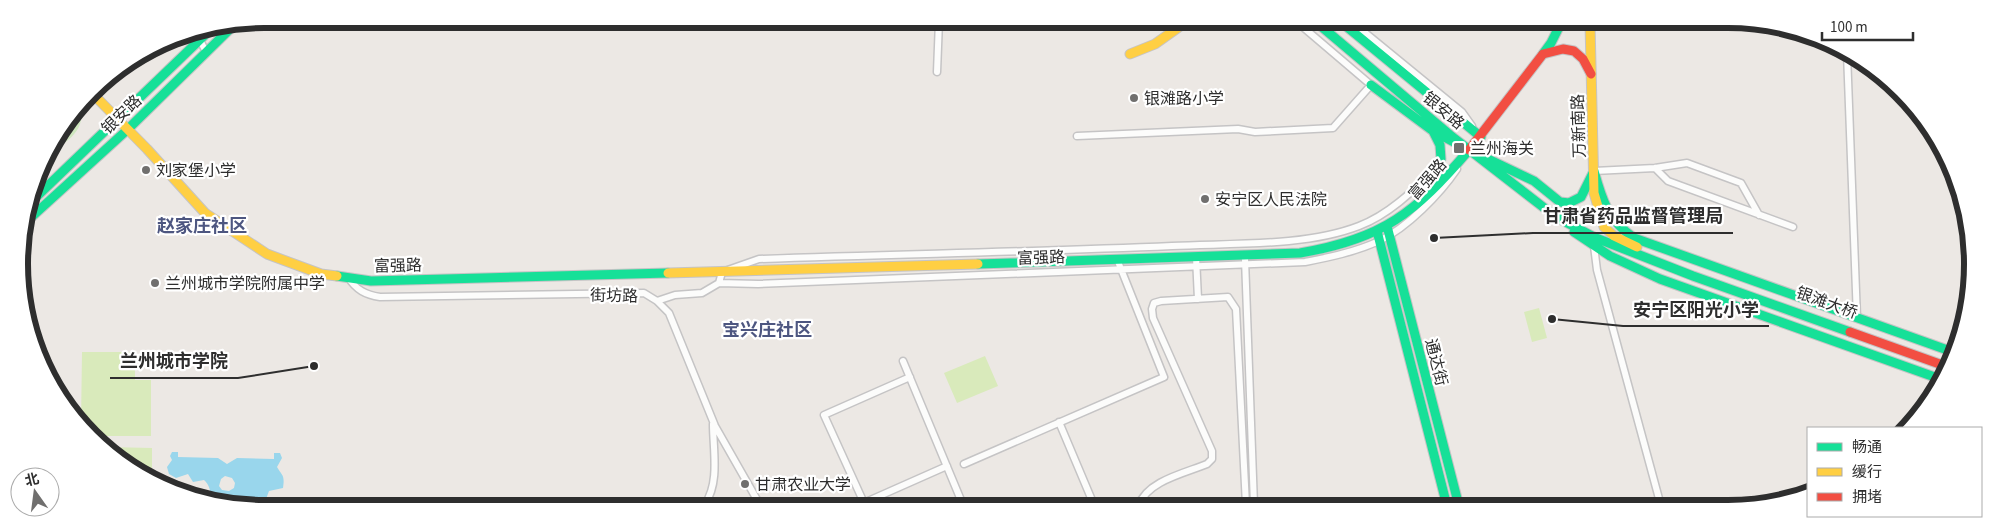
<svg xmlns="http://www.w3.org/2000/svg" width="1992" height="527" viewBox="0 0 1992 527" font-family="'Source Sans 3','Noto Sans SC',sans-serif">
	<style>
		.green { fill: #cee6be }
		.pitch { fill: #d9eabb }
		.water { fill: #99d6ec; fill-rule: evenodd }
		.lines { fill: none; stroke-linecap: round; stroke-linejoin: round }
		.street-casing { stroke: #c5c4c5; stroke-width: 9 }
		.fast-casing { stroke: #c5c4c5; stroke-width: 11 }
		.slow-casing { stroke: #c5c4c5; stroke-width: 11 }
		.jam-casing { stroke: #c5c4c5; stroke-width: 11 }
		.street { stroke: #fcfcfb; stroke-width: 6 }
		.fast { stroke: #16e098; stroke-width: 9 }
		.slow { stroke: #ffcf43; stroke-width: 9 }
		.jam { stroke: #f24e42; stroke-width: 9 }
		.poi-dot { fill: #706f6e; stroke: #fff; stroke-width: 2 }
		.labels { text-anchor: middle; stroke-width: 4.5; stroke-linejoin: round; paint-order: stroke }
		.poi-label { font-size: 16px; fill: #2e2e2e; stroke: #fff; text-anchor: start }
		.street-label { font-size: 16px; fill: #2e2e2e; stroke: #fff }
		.neighbourhood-label { font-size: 18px; font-weight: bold; fill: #4d5680; stroke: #fff }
		.rim { fill: none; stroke: #2e2e2e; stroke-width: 6 }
		.leader { fill: none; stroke: #2e2e2e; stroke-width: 2 }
		.callout-dot { fill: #2e2e2e; stroke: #fff; stroke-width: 2 }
		.callout-label { font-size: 18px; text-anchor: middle; font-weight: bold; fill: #2e2e2e; stroke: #fff; stroke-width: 4.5; stroke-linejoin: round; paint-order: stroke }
	</style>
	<rect width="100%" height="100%" fill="#ece8e4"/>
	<path class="green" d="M81,107C86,133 63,145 44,155Z"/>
	<path class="pitch" d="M1539,308L1547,338L1532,342L1524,312Z
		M82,352H135V380H151V436H96L81,423Z
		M985,356L998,386L957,403L944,373Z
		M108,447L152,448V469L133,468Z"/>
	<path class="water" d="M172,452H178V457L218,458L227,464L237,458L274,459V453H280L282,458L277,467C282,476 285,474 283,488L269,491L266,499L261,504H232L230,501C204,502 215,489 204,480L193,482L188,474L176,478L169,474L167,467L172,460L170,456ZM225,476L232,478L235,483L234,488L229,491L222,490L219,486L221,479Z"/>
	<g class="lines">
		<defs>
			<path id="street" d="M1352,22L1462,112L1472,126
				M196,32L206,52
				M1847,53L1857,318
				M937,72L939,21
				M1077,136L1238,129L1255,132L1333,128L1371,85L1297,22
				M1655,168L1668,181L1793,227
				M1594,171L1655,168L1687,163L1741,183L1759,215
				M1594,246L1597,270L1661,506
				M1196,257L1198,299
				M1245,259L1254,505
				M348,277C356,290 366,295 380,297L644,293L657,301L669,313L715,426L760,505
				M719,283L758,284L1305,262C1330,257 1355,252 1379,241C1407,228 1440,194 1457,169
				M657,301L675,295L702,293L719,283L722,272L759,259C897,254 1034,252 1172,246C1229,243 1305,247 1359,226C1388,215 1412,192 1434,170
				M903,361L963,505
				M1059,422L1094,505
				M964,464L1164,377L1117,259
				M864,503L824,415L910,377
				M705,504C720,482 713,450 713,424
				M859,505L947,466
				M1139,505C1147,481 1185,473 1207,464L1212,459V451L1153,318L1152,309L1154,303L1161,301L1228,297L1236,309L1246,505"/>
			<path id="fast" d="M1316,22L1450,135L1556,217L1596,238L1693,276L1850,332
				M1341,22L1481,137
				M1543,54L1551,43L1561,23
				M1371,85L1433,131L1440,145L1441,159L1434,170
				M1488,159L1534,181L1560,202L1569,203L1581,197L1594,171
				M1594,171C1602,200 1608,220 1634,238L1953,352
				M32,201L211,29
				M26,222L127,130L235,24
				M1387,226L1459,506
				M1377,231L1447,506
				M1574,232L1610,256L1660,279L1943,380
				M978,264L1300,253C1383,239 1415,213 1469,150L1433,131
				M337,276L371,281L668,273"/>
			<path id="slow" d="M1590,23L1594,193L1604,227
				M1130,54L1155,44L1186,22
				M92,93L147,149L205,213L267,254L321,274L337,276
				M1604,227L1614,236L1637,247
				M668,273L978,264"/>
			<path id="jam" d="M1469,150L1543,54L1563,49L1574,51L1583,59L1591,74
				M1850,332L1948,367"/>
		</defs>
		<use href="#street" class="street-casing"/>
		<use href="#fast" class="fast-casing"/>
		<use href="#slow" class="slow-casing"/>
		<use href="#jam" class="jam-casing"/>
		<use href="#street" class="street"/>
		<use href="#fast" class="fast"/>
		<use href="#slow" class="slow"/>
		<use href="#jam" class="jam"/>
	</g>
	<g class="poi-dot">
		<circle cx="1134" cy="98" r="5"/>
		<rect x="1453" y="142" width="12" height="12" rx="2.5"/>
		<circle cx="146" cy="170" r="5"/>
		<circle cx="1205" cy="199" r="5"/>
		<circle cx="155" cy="283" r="5"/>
		<circle cx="745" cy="484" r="5"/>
	</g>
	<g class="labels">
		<g class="poi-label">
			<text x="1144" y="104">银滩路小学</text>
			<text x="1470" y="154">兰州海关</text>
			<text x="156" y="176">刘家堡小学</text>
			<text x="1215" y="205">安宁区人民法院</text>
			<text x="165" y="289">兰州城市学院附属中学</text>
			<text x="755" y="490">甘肃农业大学</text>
		</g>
		<g class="street-label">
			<text transform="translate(1444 110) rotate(40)" y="6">银安路</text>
			<text transform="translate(121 114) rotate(-44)" y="6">银安路</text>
			<text transform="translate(1578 126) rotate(-92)" y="6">万新南路</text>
			<text transform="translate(1427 179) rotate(-49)" y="6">富强路</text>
			<text transform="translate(1041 257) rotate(-2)" y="6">富强路</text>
			<text transform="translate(398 265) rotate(-1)" y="6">富强路</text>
			<text transform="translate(614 295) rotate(1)" y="6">街坊路</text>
			<text transform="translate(1827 302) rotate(20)" y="6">银滩大桥</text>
			<text transform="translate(1437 362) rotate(76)" y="6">通达街</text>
		</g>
		<g class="neighbourhood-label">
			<text x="202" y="232">赵家庄社区</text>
			<text x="767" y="336">宝兴庄社区</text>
		</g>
	</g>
	<path d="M0 0H1992V527H0ZM264 28H1728A236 236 0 0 1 1964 264V264A236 236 0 0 1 1728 500H264A236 236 0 0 1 28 264V264A236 236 0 0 1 264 28Z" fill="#fff" fill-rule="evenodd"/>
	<path class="rim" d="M264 28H1728A236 236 0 0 1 1964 264V264A236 236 0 0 1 1728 500H264A236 236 0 0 1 28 264V264A236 236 0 0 1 264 28Z"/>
	<path class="leader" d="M1434 238L1533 233H1733M1552 319L1623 326H1769M314 366L238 378H110"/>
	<g class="callout-dot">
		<circle cx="1434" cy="238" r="5"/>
		<circle cx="1552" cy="319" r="5"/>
		<circle cx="314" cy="366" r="5"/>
	</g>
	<g class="callout-label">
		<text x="1633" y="222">甘肃省药品监督管理局</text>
		<text x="1696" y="316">安宁区阳光小学</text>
		<text x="174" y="367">兰州城市学院</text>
	</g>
	<rect x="1807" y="427" width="175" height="90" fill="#ffffff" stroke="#ababab"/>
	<rect x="1817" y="443" width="25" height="8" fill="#16e098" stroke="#ababab"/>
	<text x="1852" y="452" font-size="15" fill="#2e2e2e">畅通</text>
	<rect x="1817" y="468" width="25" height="8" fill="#ffcf43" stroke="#ababab"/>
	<text x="1852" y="477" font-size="15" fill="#2e2e2e">缓行</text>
	<rect x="1817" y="493" width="25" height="8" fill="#f24e42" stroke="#ababab"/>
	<text x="1852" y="502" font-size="15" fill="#2e2e2e">拥堵</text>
	<g transform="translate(35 492) rotate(346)"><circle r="24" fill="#ffffff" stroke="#ababab"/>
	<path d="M0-4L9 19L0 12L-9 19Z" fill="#706f6e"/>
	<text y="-8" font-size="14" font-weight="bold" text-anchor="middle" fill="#2e2e2e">北</text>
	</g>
	<path d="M1822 32v8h91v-8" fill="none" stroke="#2e2e2e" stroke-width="2.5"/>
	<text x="1830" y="32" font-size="15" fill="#2e2e2e" stroke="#ffffff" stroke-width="4" paint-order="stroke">100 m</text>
</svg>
